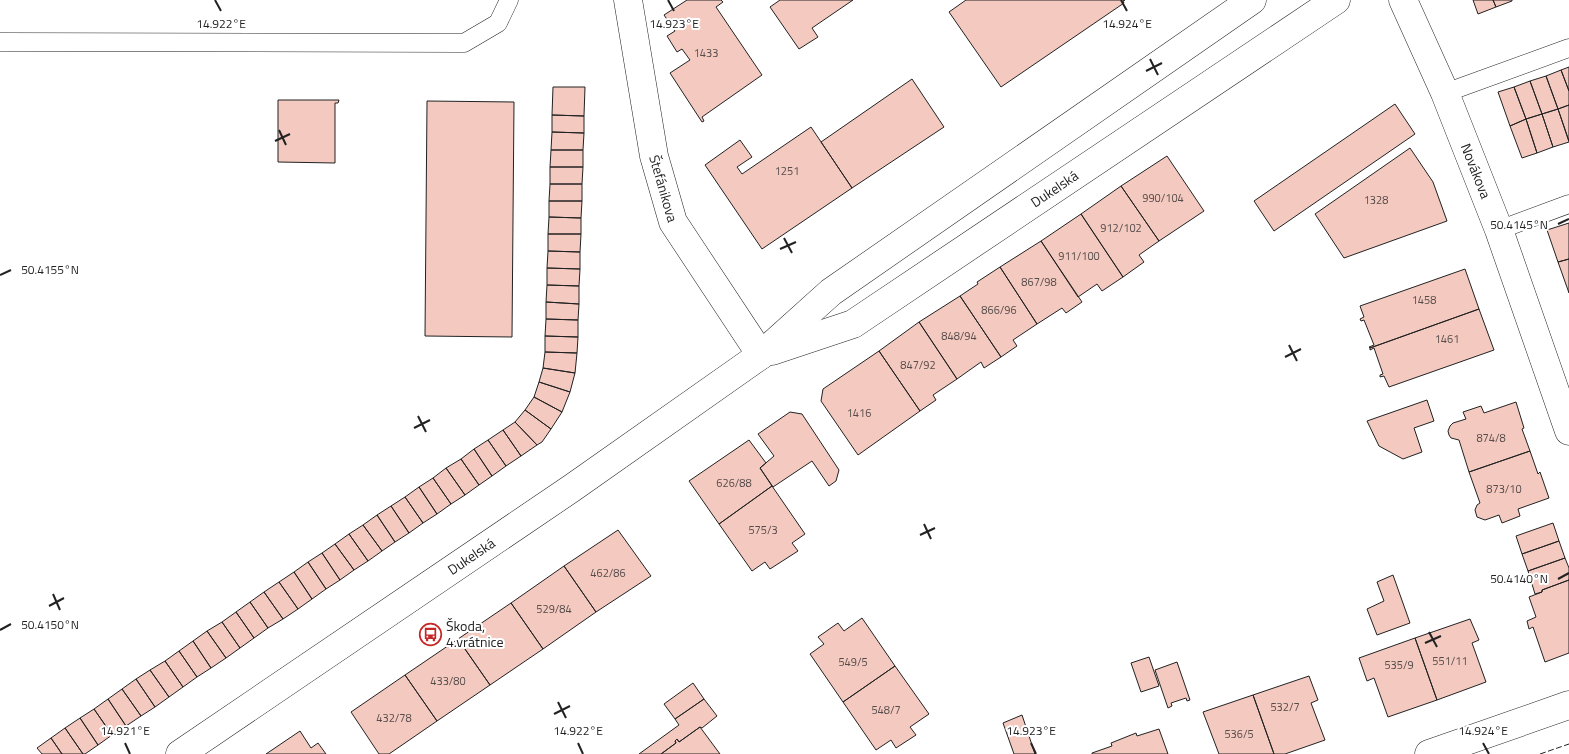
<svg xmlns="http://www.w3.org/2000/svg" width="1569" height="754" viewBox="0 0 1569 754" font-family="'Titillium Web',sans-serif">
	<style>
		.building { fill: #f3c9c0; stroke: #222 }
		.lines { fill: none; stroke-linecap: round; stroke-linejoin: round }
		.lane-casing { stroke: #222; stroke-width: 19 }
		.street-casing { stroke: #222; stroke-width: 29 }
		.lane { stroke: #fff; stroke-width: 18 }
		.street { stroke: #fff; stroke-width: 28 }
		.fence { stroke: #222; stroke-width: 1; stroke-dasharray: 6 2.5; stroke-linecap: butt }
		.ticks { fill: none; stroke: #222; stroke-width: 2 }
		.labels { text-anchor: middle; stroke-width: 4; stroke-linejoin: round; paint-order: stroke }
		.number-label { font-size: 11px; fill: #564c4a }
		.street-label { font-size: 14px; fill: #222; stroke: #fff }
		.poi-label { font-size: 14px; fill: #222; stroke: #fff; text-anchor: start }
		.ticks-label { font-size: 12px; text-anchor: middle; fill: #222; stroke: #fff; stroke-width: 4; stroke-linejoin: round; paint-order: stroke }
	</style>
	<rect width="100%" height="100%" fill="#fff"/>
	<path class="building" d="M687,0H721L723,2L716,7L762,75L702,117L704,121L702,122L670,73L690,60L682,49L677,52L667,36L675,31L664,15Z
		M780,0H853L812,28L818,37L799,49L770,7Z
		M966,0H1125L1123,1L1124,3L1001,87L949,12Z
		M1473,0H1493L1496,7L1478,14Z
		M1493,0H1512V1L1496,7Z
		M1569,67V91L1561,70Z
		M1561,70L1569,91V105L1558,109L1546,76Z
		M1546,76L1558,109L1542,114L1530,81Z
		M912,79L944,127L852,188L821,142Z
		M1530,81L1542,114L1526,119L1514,87Z
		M553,87H585L584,116L552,115Z
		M1514,87L1526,119L1510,126L1498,92Z
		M278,100H339L338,103H335V163L278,162Z
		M427,101L514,102L512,337L425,336Z
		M1395,104L1415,134L1274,231L1254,201Z
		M1569,105V141L1558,109Z
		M1558,109L1569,142L1553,147L1542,114Z
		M1542,114L1553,147L1537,153L1526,119Z
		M552,115L584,116V133L552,132Z
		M1526,119L1537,153L1522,158L1510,126Z
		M811,127L852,188L762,249L705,165L740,140L752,157L737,167L742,174Z
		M552,132L584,133L583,150H551Z
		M1410,148L1433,182L1447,221L1344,258L1315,214Z
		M551,150H583V167H550Z
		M1167,156L1204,211L1159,241L1121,186Z
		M550,167H583L582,184H550Z
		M550,184H582V201H549Z
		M1121,186L1159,241L1139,255L1144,262L1123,277L1081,214Z
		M549,201H582L581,218L549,217Z
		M1081,214L1123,277L1102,291L1097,284L1078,297L1041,241Z
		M549,217L581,218V234H548Z
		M1569,223V259L1558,262L1547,230Z
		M548,234H581L580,252L548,251Z
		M1041,241L1082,302L1066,313L1062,308L1037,324L1000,267Z
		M548,251L580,252V269L547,268Z
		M1569,259V293L1558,262Z
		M1000,267L1037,324L1013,340L1017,346L1001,357L960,296L978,284L977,282Z
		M547,268L580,269L579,286L547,285Z
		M1465,269L1479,309L1370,348L1369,347L1374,345L1364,320L1361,321L1360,319L1364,317L1360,306Z
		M547,285L579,286V304L546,302Z
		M960,296L1001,357L984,368L981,362L957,379L919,322Z
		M546,302L579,304L578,320L546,319Z
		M1479,309L1494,350L1389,387L1384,376L1380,377V375L1383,374L1374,348L1370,350V348Z
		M546,319L578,320V337L545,336Z
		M919,322L957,379L933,395L936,400L920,411L879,351Z
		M545,336L578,337L577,353L545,352Z
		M879,351L920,411L858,455L821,401L823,389Z
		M545,352L577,353L575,373L543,368Z
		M543,368L575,373L570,392L539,382Z
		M539,382L570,392L562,412L534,397Z
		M534,397L562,412L551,429L525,410Z
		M1427,400L1434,421L1414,428L1422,452L1403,459L1379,446L1367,421Z
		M1516,402L1524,428L1522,429L1530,451L1469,472L1459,440L1451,438L1449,435L1448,431L1450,426L1453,423L1466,419L1463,412L1481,406L1484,413Z
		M525,410L551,429L542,442L537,445L515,422Z
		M790,412L802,414L839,470L836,481L829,486L812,461L773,487L760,468L774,456L758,434Z
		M515,422L537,445L521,456L503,430Z
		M503,430L521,456L506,466L488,440Z
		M488,440L506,466L492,476L474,449Z
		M749,440L766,463L760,468L772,486L719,524L689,481Z
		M474,449L492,476L479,485L461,459Z
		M1530,451L1538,474L1540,472L1549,498L1518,509L1520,516L1502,523L1499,515L1485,520L1477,517L1475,510L1477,505L1480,503L1469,472Z
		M461,459L479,485L465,495L446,468Z
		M446,468L465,495L451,504L433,478Z
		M433,478L451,504L437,514L419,487Z
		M772,486L805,534L792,543L798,551L770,569L765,562L752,571L719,524Z
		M419,487L437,514L423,523L405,497Z
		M405,497L423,523L409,533L391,506Z
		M391,506L409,533L395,542L377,515Z
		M377,515L395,542L382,551L363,525Z
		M1553,523L1559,541L1522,554L1516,536Z
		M363,525L382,551L368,561L349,534Z
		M618,530L651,576L596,612L564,566Z
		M349,534L368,561L354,570L335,544Z
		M1559,541L1565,558L1528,571L1522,554Z
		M335,544L354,570L340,580L322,553Z
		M322,553L340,580L326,589L308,562Z
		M1565,558L1569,568V580L1542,590V592L1535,594L1528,571Z
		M308,562L326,589L312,599L294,572Z
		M564,566L596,612L543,649L511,603Z
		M294,572L312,599L298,609L279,582Z
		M1393,575L1410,623L1377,635L1367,609L1384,601L1377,582Z
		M1569,580V653L1545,662L1533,627L1529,629L1527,621L1536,617L1529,597L1542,592V590Z
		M279,582L298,609L283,619L264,592Z
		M264,592L283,619L268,628L250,602Z
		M250,602L268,628L254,638L236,612Z
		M511,603L543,649L490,685L458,639Z
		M236,612L254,638L240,648L222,622Z
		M862,618L895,666L843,702L810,654L824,644L818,637L838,623L844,631Z
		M1470,619L1479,640L1472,643L1486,682L1437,700L1415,638Z
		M222,622L240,648L226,658L207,631Z
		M207,631L226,658L211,668L193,641Z
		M1415,638L1437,700L1388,717L1374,678L1367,681L1359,658Z
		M458,639L490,685L437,721L405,675Z
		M193,641L211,668L197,677L179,651Z
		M179,651L197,677L183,687L165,661Z
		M1149,657L1159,686L1141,692L1131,663Z
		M165,661L183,687L169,697L150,670Z
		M1177,662L1190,700L1187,701L1186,698L1171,703L1172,706L1168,708L1155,670Z
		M895,666L929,714L910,727L916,735L896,748L891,740L876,750L843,702Z
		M150,670L169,697L155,707L136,679Z
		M405,675L437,721L389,754H379L351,712Z
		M1309,676L1318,700L1311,703L1325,740L1285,754H1274L1253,695Z
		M136,679L155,707L141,716L122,689Z
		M693,683L704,699L675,719L664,704Z
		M122,689L141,716L126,726L108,699Z
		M1253,695L1274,754H1219L1203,712Z
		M108,699L126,726L112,735L94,709Z
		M704,699L717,716L702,728L700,727L679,742L677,739L675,741L676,743L661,754H639L679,725L675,719Z
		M94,709L112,735L98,745L80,718Z
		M1022,715L1035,754H1014L1003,723Z
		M80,718L98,745L85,754H83L65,728Z
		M700,727L720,754H661L676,743L675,741L677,739L679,742Z
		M65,728L83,754H62L51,738Z
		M1159,729L1168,754H1092V753L1112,746L1111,743L1136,733L1137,736Z
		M300,731L311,748L318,743L326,754H266Z
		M51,738L62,754H42L37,748Z"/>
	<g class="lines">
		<defs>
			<path id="lane" d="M0,42L464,43L498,23L509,0
				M1445,93L1569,48
				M1499,230L1569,204"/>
			<g id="street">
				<path id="s1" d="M628,0L654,156L673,222L761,355"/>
				<path id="s2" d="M1403,0L1445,93L1499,230L1569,431"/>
				<path id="s3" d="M772,351L853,324L1336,0"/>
				<path id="s4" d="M180,754L572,488L761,355L831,292L1252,0"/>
				<path d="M1429,754L1569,705"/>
			</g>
		</defs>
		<use href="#lane" class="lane-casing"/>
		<use href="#street" class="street-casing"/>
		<use href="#lane" class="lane"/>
		<use href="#street" class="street"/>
		<path class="fence" d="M1540,754L1569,744"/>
	</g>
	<path class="ticks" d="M215,0L221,11M668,0L674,11M1121,0L1127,11M1150,59L1158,75M1146,71L1162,63M279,130L286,145M275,141L290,134M1558,224L1569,219M784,238L792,253M780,249L796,242M0,275L11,270M1289,345L1297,361M1285,357L1301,349M418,416L426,432M414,428L430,420M924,524L931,539M920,535L935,528M1558,579L1569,573M53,594L60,610M49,606L64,598M0,630L11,624M1429,632L1437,647M1425,643L1441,636M558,702L566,718M554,714L570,706M125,743L130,754M578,743L583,754M1031,743L1036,754M1483,743L1489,754"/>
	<defs>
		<symbol id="bus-ring" viewBox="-11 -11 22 22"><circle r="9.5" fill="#fff" stroke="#c62828" stroke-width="1.5"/><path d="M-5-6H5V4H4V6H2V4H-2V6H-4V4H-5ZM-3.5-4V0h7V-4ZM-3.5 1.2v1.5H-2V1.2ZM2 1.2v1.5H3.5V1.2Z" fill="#c62828"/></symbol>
	</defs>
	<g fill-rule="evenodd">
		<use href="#bus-ring" x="418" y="622" width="25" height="25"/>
	</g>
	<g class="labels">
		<g class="number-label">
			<text x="706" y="57">1433</text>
			<text x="787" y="175">1251</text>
			<text x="1163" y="202">990/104</text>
			<text x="1376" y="204">1328</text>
			<text x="1121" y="232">912/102</text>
			<text x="1079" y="260">911/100</text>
			<text x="1039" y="286">867/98</text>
			<text x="1424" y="304">1458</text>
			<text x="999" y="314">866/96</text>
			<text x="959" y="340">848/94</text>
			<text x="1447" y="343">1461</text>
			<text x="918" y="369">847/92</text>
			<text x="859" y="417">1416</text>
			<text x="1491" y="442">874/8</text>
			<text x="734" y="487">626/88</text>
			<text x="1504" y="493">873/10</text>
			<text x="763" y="534">575/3</text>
			<text x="608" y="577">462/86</text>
			<text x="554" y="613">529/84</text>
			<text x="1450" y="665">551/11</text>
			<text x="853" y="666">549/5</text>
			<text x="1399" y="669">535/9</text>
			<text x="448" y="685">433/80</text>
			<text x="1285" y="711">532/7</text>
			<text x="886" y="714">548/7</text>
			<text x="394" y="722">432/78</text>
			<text x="1239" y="738">536/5</text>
		</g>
		<g class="street-label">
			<text dy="5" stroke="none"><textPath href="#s2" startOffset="186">Novákova</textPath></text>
			<text dy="5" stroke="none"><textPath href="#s1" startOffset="192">Štefánikova</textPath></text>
			<text dy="5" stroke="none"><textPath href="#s3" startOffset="328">Dukelská</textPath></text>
			<text dy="5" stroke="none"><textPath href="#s4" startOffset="352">Dukelská</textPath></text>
		</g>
		<g class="poi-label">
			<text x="446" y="631">Škoda,<tspan x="446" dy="16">4.vrátnice</tspan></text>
		</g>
	</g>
	<g class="ticks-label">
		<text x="221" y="28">14.922°E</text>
		<text x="674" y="28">14.923°E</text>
		<text x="1127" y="28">14.924°E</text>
		<text x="1519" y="229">50.4145°N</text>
		<text x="50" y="274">50.4155°N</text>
		<text x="1519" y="583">50.4140°N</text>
		<text x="50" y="629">50.4150°N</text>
		<text x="125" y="735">14.921°E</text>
		<text x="578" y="735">14.922°E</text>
		<text x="1031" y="735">14.923°E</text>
		<text x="1483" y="735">14.924°E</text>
	</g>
</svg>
